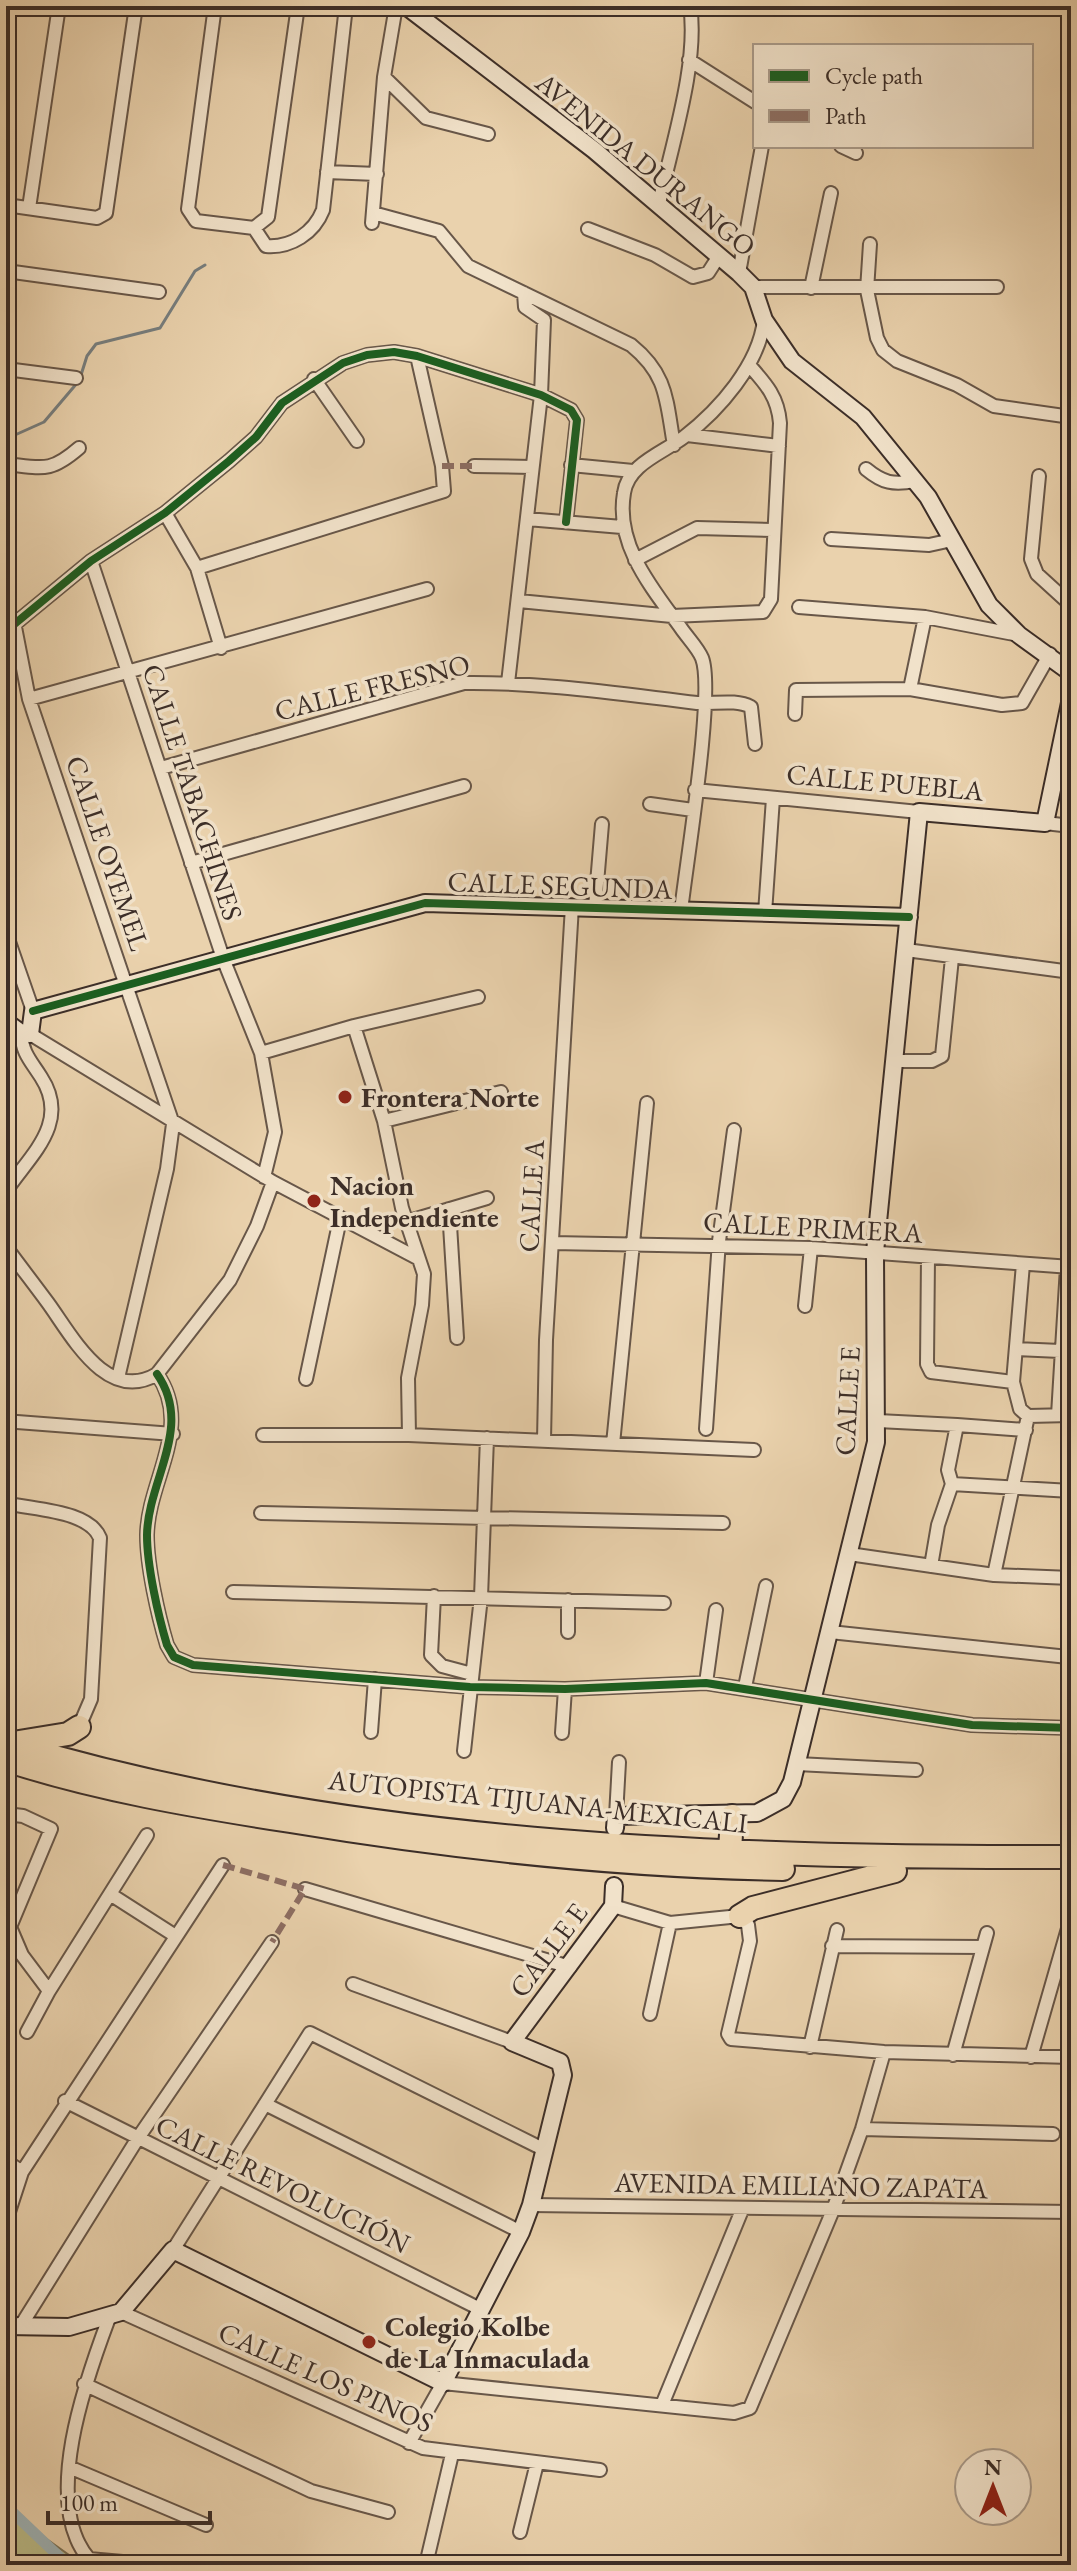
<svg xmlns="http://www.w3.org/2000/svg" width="1077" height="2571" viewBox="0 0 1077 2571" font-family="'EB Garamond',serif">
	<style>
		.green { fill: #babb88; stroke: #7b7458; stroke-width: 2 }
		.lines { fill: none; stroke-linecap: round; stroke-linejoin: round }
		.stream { stroke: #777e7e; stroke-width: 3 }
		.canal { stroke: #9fb4b7; stroke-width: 11 }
		.street-casing { stroke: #685749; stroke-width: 16 }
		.secondary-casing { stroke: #3c2e28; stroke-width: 20 }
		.highway-casing { stroke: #3c2e28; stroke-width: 26 }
		.street { stroke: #f1e2ca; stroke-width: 12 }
		.secondary { stroke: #f1e2ca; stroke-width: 16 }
		.highway { stroke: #ead2ad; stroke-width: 22 }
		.quiet { stroke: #8d6e63; stroke-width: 6; stroke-dasharray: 12 6; stroke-linecap: butt }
		.cycleway-casing { stroke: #f1e2ca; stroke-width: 13 }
		.cycleway { stroke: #1b5e20; stroke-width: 8 }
		.poi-dot { fill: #8f2418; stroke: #f1e2ca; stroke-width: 3 }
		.labels { text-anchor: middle; stroke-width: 7; stroke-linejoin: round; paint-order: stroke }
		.street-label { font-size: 28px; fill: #3c2e28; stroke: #f1e2ca }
		.poi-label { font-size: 28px; font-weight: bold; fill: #3c2e28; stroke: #f1e2ca; text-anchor: start }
	</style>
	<rect width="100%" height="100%" fill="#ead2ad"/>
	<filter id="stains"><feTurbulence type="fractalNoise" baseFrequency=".0025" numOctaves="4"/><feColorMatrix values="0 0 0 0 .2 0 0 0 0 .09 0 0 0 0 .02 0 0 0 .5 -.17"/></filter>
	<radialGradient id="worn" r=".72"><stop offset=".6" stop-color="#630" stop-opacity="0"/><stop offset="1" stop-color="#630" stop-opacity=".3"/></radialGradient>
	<path class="green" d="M6,2510L83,2565H6Z"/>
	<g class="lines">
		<path class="stream" d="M81,375L87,356L96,344L160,328L195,271L205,265
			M6,439L44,422L78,382
			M6,2048L10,2131"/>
		<path class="canal" d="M6,2506L68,2565"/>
		<defs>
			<path id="street" d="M215,6L188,209L196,221L254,228L268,217L298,6
				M689,60L755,102
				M384,77L426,118L488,134
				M841,146L856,153
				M327,172L377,174
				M659,204C671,147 699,62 690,6
				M6,205L97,218L106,213L136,6
				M29,208L59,6
				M373,213L439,231L468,266L631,345C668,375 666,400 674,445
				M372,223L384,77L396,6
				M254,228L266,246C291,248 314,233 323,210L346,6
				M588,229L655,255L693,277L708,273L719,256
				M870,244L867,290L877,338L883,350L897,361L957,385L994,406L1071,417
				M6,271L159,292
				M739,273L762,146
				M753,287H997
				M811,288L831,193
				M6,369L76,378
				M314,379L357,441
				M687,435L779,446
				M6,464C43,468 50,473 79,448
				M571,465L633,471
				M474,466L532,467
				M866,469C883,483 893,485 915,481
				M1039,476L1031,559L1037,574L1071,605
				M165,513L197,568L221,648
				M527,519L622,527
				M831,539L929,545L952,540
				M635,560L697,528L773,530
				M91,561L224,961L261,1053L275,1132L264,1177
				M197,568L444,491L442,466L417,356
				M519,601L672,616L763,612L771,599L780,423C778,397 766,384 749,365
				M799,607L925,617L1019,635
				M14,622L29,699L173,1124L167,1169L118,1378
				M6,631L91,561L165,513L229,461L256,437L282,403L343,363L367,355L394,352L417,356L541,395L571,410L577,420L566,522
				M508,683L541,395L544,320L525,307L524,293
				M910,689L925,617
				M29,699L427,589
				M795,714L796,690L910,689L1002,705L1022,703L1050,654
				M161,768L464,683C542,682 620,694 697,703C715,704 736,699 751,707L755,744
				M695,790L919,812
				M650,804L693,810
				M1045,823L1071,826
				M191,863L464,786
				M595,907L602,824
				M681,911C686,865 715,691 702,658C698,648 687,637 681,628C652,588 615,545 624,493C628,464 663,453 684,437C719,410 759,365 764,320
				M765,913L773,798
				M6,933L33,1011
				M906,950L1071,972
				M354,1026L384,1121L402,1208L424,1274L422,1305L408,1378L409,1435
				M30,1034L273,1182L419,1259
				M261,1053L354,1026L478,997
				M895,1061H932L942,1056L952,958
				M384,1121L501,1092
				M6,1191C30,1155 71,1123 41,1077C31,1061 22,1053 21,1033
				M449,1209L457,1338
				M406,1222L487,1198
				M552,1243L811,1248L1071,1267
				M6,1247C20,1266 34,1284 48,1303C72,1336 107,1404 157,1374L230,1280L257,1226L273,1182
				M928,1257L927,1364L931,1372L1013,1382
				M1023,1264L1013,1382L1020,1409L1028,1416L1071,1415
				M805,1306L811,1248
				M1016,1349L1060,1351
				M157,1374C194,1427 148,1479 147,1535C147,1566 158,1615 167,1645L174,1657L193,1665L470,1687L565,1689L706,1683L972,1725L1071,1728
				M306,1379L340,1219
				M1058,1415L1067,1267
				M878,1421L957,1425L948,1470L952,1484
				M17,1422L173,1434
				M957,1425L1026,1430
				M706,1429L719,1241L734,1130
				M263,1435H409L754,1450
				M544,1440L546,1340L572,906
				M613,1444L647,1103
				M6,1503C33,1510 89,1510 100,1538L91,1699L79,1727
				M261,1513L723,1523
				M849,1554L994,1575L1071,1578
				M931,1566L938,1525L952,1484L1071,1491
				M994,1575L1028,1416
				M233,1592L664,1603
				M434,1596L431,1655L442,1666L472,1674
				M568,1600V1632
				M830,1632L1068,1657
				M706,1683L716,1610
				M745,1687L766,1586
				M371,1732L375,1679
				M562,1733L565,1689
				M464,1751L481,1597L487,1438
				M797,1764L916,1770
				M6,1814L23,1816L51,1829L10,1927L22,1955L49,1991
				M616,1816L619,1762
				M305,1889L570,1967
				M110,1894L174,1935
				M613,1906L670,1923L740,1916L748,1925L750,1941L728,2034L731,2039L884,2052L1071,2057
				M832,1946L983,1947
				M353,1984L512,2042
				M650,2014L670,1923
				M27,2032L49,1991L147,1835
				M810,2047L837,1930
				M953,2055L987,1933
				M1031,2057L1071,1918
				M65,2101L480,2309
				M265,2104L521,2232
				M862,2129L1053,2134
				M6,2161L22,2172
				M531,2205L1071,2212
				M6,2221L22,2172L223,1865
				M173,2250L310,2033L543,2149
				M121,2312L423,2448L600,2470
				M109,2318C86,2379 41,2503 89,2559L156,2565
				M20,2327L138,2138L272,1942
				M84,2384L311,2491L388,2512
				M662,2405L742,2210
				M409,2443L443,2383L734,2413L750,2408L833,2210L862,2129L884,2052
				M69,2467L206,2525
				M520,2532L537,2463
				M428,2556L452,2454"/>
			<path id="secondary" d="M406,6L594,150L739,273L753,287L764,320L792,361L863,417L928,497L989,605L1019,635L1070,672L1071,682
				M6,1022L21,1033L30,1034L33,1011L425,903L909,917
				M615,1828L616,1816L757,1813L783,1799L792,1782L876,1442L875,1252L919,812L1045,823L1071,698
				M6,2326L69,2327L121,2312L173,2250L443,2383L521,2232L531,2205L563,2075L560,2062L512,2042L613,1906L614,1886"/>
			<path id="highway" d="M19,1742L68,1734L79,1727
				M6,1743C344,1845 720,1858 1071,1857
				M6,1760C98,1790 194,1806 290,1821C453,1848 618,1866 783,1869
				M730,1852L732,1816
				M740,1916L753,1908L895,1871"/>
		</defs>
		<use href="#street" class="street-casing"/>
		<use href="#secondary" class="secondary-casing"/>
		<use href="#highway" class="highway-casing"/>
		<use href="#street" class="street"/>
		<use href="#secondary" class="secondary"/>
		<use href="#highway" class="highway"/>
		<path class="quiet" d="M442,466H474
			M223,1865L305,1889L272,1942"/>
		<defs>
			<path id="cycleway" d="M6,631L91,561L165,513L229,461L256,437L282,403L343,363L367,355L394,352L417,356L541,395L571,410L577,420L566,522
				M33,1011L425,903L909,917
				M157,1374C194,1427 148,1479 147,1535C147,1566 158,1615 167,1645L174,1657L193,1665L470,1687L565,1689L706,1683L972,1725L1071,1728"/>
		</defs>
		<use href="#cycleway" class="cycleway-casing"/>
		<use href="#cycleway" class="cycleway"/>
	</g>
	<g class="poi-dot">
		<circle cx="345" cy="1097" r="8"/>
		<circle cx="314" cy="1201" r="8"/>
		<circle cx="369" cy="2342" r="8"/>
	</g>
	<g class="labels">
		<g class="street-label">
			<text transform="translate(646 164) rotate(39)" y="10">AVENIDA DURANGO</text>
			<text transform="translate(372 687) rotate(-14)" y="10">CALLE FRESNO</text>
			<text transform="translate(885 782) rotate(5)" y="10">CALLE PUEBLA</text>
			<text transform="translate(193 792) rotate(72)" y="10">CALLE TABACHINES</text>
			<text transform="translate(108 853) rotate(71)" y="10">CALLE OYEMEL</text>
			<text transform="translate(560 885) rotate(2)" y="10">CALLE SEGUNDA</text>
			<text transform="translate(531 1196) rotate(-87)" y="10">CALLE A</text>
			<text transform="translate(813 1227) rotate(3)" y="10">CALLE PRIMERA</text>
			<text transform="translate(847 1401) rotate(-87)" y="10">CALLE E</text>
			<text transform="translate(538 1801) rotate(6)" y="10">AUTOPISTA TIJUANA-MEXICALI</text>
			<text transform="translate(548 1950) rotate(-53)" y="10">CALLE E</text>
			<text transform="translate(283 2184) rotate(26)" y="10">CALLE REVOLUCIÓN</text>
			<text transform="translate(801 2185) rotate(1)" y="10">AVENIDA EMILIANO ZAPATA</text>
			<text transform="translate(326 2377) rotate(24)" y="10">CALLE LOS PINOS</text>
		</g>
		<g class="poi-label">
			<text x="361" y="1107">Frontera Norte</text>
			<text x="330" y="1195">Nacion<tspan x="330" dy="32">Independiente</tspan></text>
			<text x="385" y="2336">Colegio Kolbe<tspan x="385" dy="32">de La Inmaculada</tspan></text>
		</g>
	</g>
	<rect width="1077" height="2571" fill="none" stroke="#ead2ad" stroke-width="32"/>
	<rect x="8" y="8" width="1061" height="2555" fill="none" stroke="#3c2e28" stroke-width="4"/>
	<rect x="16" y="16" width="1045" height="2539" fill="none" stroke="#3c2e28" stroke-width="2"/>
	<rect x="753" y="44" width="280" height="104" fill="#f1e2ca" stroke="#a99a89" stroke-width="2"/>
	<rect x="769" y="70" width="40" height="12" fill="#1b5e20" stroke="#a99a89" stroke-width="2"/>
	<text x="825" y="84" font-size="24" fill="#3c2e28">Cycle path</text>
	<rect x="769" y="110" width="40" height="12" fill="#8d6e63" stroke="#a99a89" stroke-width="2"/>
	<text x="825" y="124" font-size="24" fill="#3c2e28">Path</text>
	<g transform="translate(993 2487)"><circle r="38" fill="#f1e2ca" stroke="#a99a89" stroke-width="2"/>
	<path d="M0-6L14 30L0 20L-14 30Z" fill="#8f2418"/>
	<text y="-12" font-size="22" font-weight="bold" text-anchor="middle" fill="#3c2e28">N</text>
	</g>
	<path d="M48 2511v12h162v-12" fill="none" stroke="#3c2e28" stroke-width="4"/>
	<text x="60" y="2511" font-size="24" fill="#3c2e28" stroke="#f1e2ca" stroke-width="6" paint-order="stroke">100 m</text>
	<rect width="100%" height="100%" filter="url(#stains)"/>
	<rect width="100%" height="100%" fill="url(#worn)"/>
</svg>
